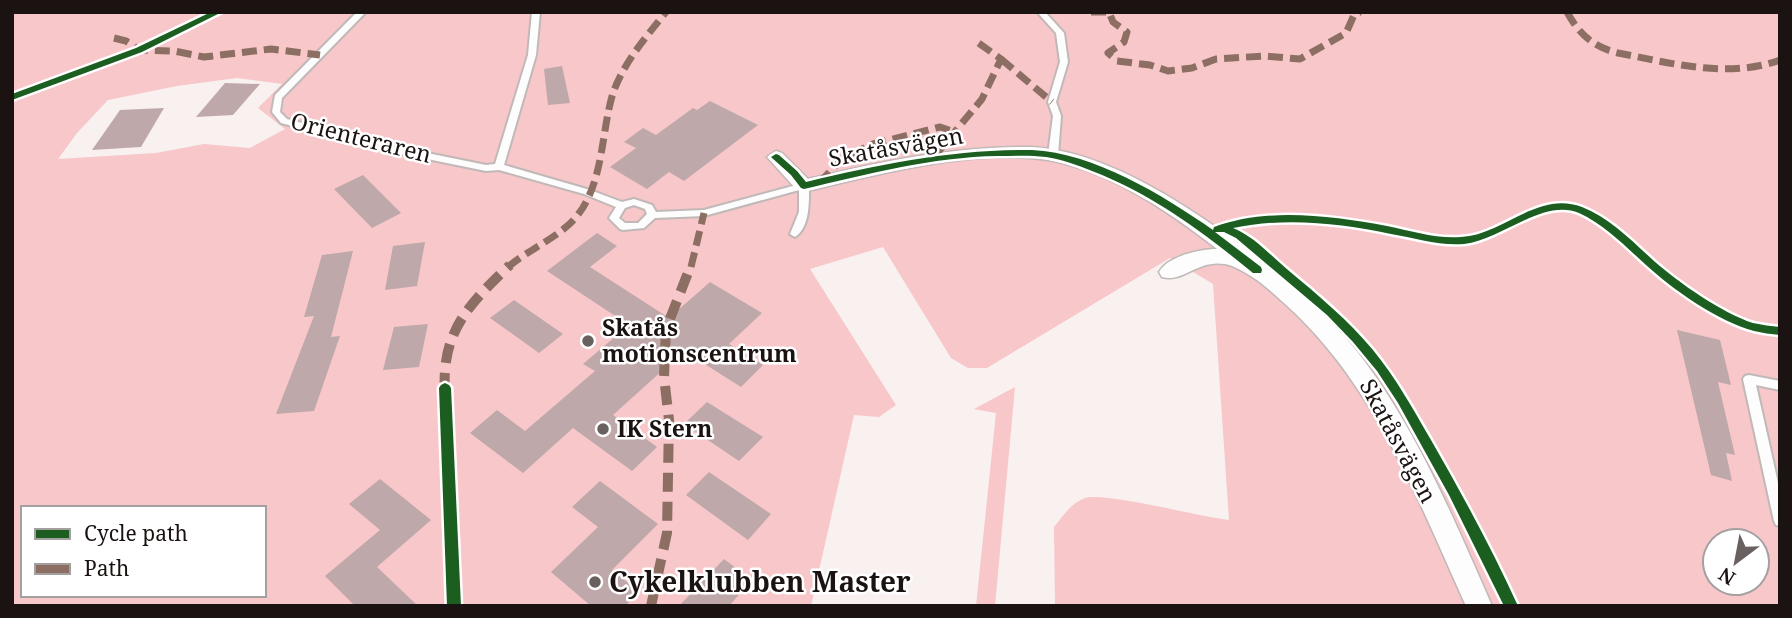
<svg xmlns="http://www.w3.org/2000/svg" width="1792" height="618" viewBox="0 0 1792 618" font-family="'Noto Serif',serif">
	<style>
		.green { fill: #f7c7ca; fill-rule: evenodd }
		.building { fill: #bfa8aa }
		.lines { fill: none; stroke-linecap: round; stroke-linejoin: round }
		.lane-casing { stroke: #c1b8b8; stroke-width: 4 }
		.street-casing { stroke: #c1b8b8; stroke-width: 3 }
		.lane { fill: #fefdfd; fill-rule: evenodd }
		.street { fill: #fefdfd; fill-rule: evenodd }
		.quiet-far1 { stroke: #8d6e63; stroke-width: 7; stroke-dasharray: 15 7; stroke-linecap: butt }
		.quiet { stroke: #8d6e63; stroke-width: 10; stroke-dasharray: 19 10; stroke-linecap: butt }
		.cycleway-casing { stroke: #fff; stroke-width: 5 }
		.cycleway { fill: #1b5e20; fill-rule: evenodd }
		.poi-dot { fill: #696060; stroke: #fff; stroke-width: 2.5 }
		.labels { text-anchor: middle; stroke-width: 5; stroke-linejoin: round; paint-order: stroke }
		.street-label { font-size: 23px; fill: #1b1212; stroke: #fff }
		.poi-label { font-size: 23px; font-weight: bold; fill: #1b1212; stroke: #fff; text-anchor: start }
		.near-poi-label { font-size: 28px; font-weight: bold; fill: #1b1212; stroke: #fff; text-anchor: start }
	</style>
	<rect width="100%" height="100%" fill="#f9f0f0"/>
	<path class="green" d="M12,12H1780V606H1055L1054,527C1063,516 1071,503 1085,498C1105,492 1201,517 1229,520L1213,284L1170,258L987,368H968L951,358L883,247L810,269L896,405L879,417L854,415L811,606H12ZM237,78L282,84L258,108L285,129L250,148L204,144L156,153L58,159L77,133L108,100L177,86ZM23,508H264V595H23ZM1715,541H1757V583H1715Z
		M1015,387L995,606H976L996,413L974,409Z"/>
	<path class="building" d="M562,66L570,103L548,105L544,69Z
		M225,83L260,84L233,115L196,117Z
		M710,101L758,125L684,181L669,172L647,189L610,167L636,148L624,142L643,128L656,135L693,108L697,110Z
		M164,108L141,147L92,150L120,110Z
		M363,175L401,213L372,228L334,189Z
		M597,233L617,246L590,267L669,318L710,282L762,313L729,344L763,365L741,387L684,351L613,415L657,447L632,471L573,428L523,473L470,433L497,410L525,431L595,371L583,364L629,325L547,271Z
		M425,242L417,286L385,290L393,246Z
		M353,251L331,337L340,336L314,411L276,414L314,316L304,317L322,255Z
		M514,300L563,334L539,353L490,318Z
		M428,324L419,367L383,370L394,327Z
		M1677,330L1720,340L1731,385L1718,382L1735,455L1726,453L1732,481L1711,475Z
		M707,402L763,437L739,461L684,424Z
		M709,472L771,514L748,540L686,495Z
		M380,479L431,520L377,567L418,606H355L325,576L380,530L349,504Z
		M600,481L658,524L612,570L639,592L625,606H591L551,572L598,527L572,507Z
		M724,559L752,580L729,606H679Z"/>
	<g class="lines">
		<defs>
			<path id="lane" d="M357,12H366L282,98L280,112L287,119L378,143L486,165L495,164L528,55L532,12H540L536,55L504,165L590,190L622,202L634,199L652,205L656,212L704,210L804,183L809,186C809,203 810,227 795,237L790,234L799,212V190L704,216L655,218L644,228L623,230L620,229L609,218L616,207L584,194L499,170L486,171L378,149L281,123L272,112L275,95ZM634,205L645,209L647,214L638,223H625L619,218L625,208Z
				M1037,12H1045L1064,33L1068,62L1056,102L1061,116L1058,155L1053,158L1048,155L1053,116L1048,102L1060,62L1056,33Z
				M1749,375L1780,381V390L1756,385L1780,492V526L1776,525L1774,521L1743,379L1745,376Z"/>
			<path id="street" d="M1032,147C1085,150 1140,178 1184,206C1242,243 1307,292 1351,344C1412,418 1454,519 1492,606H1466C1417,498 1374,383 1284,303C1269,289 1252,274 1232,266C1200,255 1184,284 1162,277L1159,272C1168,256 1200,249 1217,249C1168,211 1110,171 1048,160C975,148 875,175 804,192L797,190L767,157L776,151L782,153L808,179C883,161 955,146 1032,147Z"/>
		</defs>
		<use href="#lane" class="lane-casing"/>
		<use href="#street" class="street-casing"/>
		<use href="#lane" class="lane"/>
		<use href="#street" class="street"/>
		<path class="quiet-far1" d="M1091,12H1109L1113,22L1127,32L1124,42L1108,53L1117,61L1150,65L1168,71L1192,68L1216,59L1264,56L1300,59L1346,33L1354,15L1360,12
			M1567,12C1579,34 1593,47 1618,53C1671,63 1728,79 1780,60
			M114,38L126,41L139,50L174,51L204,57L271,49L320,55
			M1001,59L1052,102
			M934,157L982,99L1001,59L973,39
			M819,183L843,158L873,144L940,127L955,132
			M508,267C529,249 560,237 577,216C604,182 601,132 613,93C624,62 646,37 666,12
			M691,267L704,213"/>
		<path class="quiet" d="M445,392C441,332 469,304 510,265
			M651,606L667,533L669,420L664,377L666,329L691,265"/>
		<defs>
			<path id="cycleway" d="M211,12H222L142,52L12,100V94L136,48Z
				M1032,150C1094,153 1163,195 1213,230L1214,227C1268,207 1331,216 1387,226C1412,231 1436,239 1461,237C1503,235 1538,190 1582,207C1610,218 1632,241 1654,261C1679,283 1722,313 1753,323C1762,325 1771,326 1780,327V335C1771,334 1762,333 1754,331C1719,322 1672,289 1646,265C1625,246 1605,225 1579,213C1543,198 1501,240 1464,244C1439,246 1415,238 1391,234C1340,223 1285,217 1233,228C1255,237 1270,255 1288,270C1318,295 1348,320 1373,350C1396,378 1413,409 1431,440C1462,494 1492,549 1518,606H1504L1449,495L1398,403L1377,371L1353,342L1327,315L1236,238L1224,232H1215L1261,267L1262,270L1261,273H1253C1203,232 1152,194 1092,171C1077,165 1061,159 1046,157C1030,155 1014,156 998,156C932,157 868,174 804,189L801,188L791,175L771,157L776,154L779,155L797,171L806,182C881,164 954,149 1032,150Z
				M445,383L449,385L451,388L461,606H447L439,388L441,385Z"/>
		</defs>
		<use href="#cycleway" class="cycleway-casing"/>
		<use href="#cycleway" class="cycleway"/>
	</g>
	<g class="poi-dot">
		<circle cx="588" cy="341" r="7"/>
		<circle cx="603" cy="429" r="7"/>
		<circle cx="595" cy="582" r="7"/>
	</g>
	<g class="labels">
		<g class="street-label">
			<text transform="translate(361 138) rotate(14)" y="8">Orienteraren</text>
			<text transform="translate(896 147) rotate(-10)" y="8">Skatåsvägen</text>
			<text transform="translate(1398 441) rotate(62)" y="8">Skatåsvägen</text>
		</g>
		<g class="poi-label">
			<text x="602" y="336">Skatås<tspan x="602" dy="26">motionscentrum</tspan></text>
			<text x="617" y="437">IK Stern</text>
		</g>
		<g class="near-poi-label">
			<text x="609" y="592">Cykelklubben Master</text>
		</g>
	</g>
	<rect width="1792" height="618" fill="none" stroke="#1b1212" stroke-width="28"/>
	<rect x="21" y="506" width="245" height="91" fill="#ffffff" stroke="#a4a0a0" stroke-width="2"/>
	<rect x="35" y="529" width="35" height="10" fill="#1b5e20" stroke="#a4a0a0" stroke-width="2"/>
	<text x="84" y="541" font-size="21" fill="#1b1212">Cycle path</text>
	<rect x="35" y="564" width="35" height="10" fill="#8d6e63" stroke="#a4a0a0" stroke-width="2"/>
	<text x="84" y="576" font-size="21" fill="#1b1212">Path</text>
	<g transform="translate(1736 562) rotate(212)"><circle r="33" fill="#ffffff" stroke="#a4a0a0" stroke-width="2"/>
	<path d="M0-5L12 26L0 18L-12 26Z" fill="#696060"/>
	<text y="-10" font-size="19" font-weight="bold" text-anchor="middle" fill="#1b1212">N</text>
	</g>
</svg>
